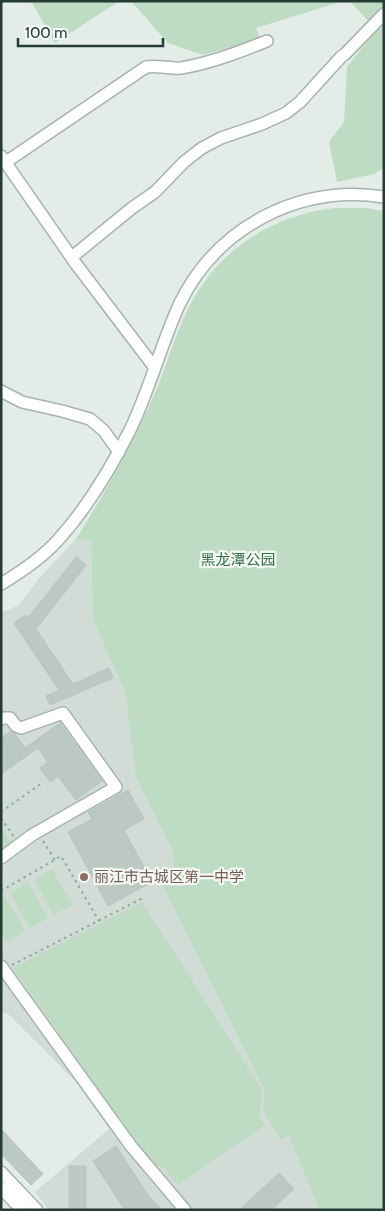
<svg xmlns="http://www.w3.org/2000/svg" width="385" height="1211" viewBox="0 0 385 1211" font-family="Cabin,'Noto Sans SC',sans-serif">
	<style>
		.built { fill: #d2dcd6 }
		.green { fill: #bedbc3 }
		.building { fill: #bcc9c3; stroke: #b6c5bd }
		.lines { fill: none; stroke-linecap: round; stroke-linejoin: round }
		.minor-casing { stroke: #a6b4ad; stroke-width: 14 }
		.path { stroke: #86ad9d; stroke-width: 2; stroke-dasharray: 2.5 4; stroke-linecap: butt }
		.minor { stroke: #fff; stroke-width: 11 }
		.education-dot { fill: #8d6e63; stroke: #f4f9f6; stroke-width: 2 }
		.labels { text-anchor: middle; stroke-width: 4.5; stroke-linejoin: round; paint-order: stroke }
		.park-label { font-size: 15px; fill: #326f43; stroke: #f4f9f6 }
		.education-label { font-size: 15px; fill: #785e54; stroke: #f4f9f6; text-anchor: start }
	</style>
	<rect width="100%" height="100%" fill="#e3ece7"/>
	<path class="built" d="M76,539L91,541L93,620L125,692L136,778L174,854L173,874L161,880L264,1089L263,1110L280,1140L289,1136L319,1210H49L35,1192L109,1129L75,1081L8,1014L1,1011V613L19,605L39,578Z"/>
	<path class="green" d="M31,1H119L55,43Z
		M131,1H343L256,28L260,39L203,55L168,43Z
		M350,1H384V168L374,174L337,182L329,142L344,122L347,67L376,30Z
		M335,208H365L384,211V1210H319L289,1136L280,1140L263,1110L264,1089L160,880L173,874L174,854L136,778L125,692L93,620L91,541L76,539C106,492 132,444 155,393C167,366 174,337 187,311C215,252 271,215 335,208Z
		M1,829L11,842L10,847L1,853Z
		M52,869L72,905L54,915L34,880Z
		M28,882L48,918L30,928L10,893Z
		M5,896L25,931L6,942L1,932V898Z
		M142,902L262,1090L259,1116L265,1125L178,1185L163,1167L152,1165L13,968Z"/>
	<path class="building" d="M76,557L86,565L36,629L73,684L109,668L113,678L50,705L46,696L59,690L14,623L26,615L28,618Z
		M60,723L102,781L76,800L58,776L50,782L40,768L48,762L38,748L1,774V738L11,731L15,734L25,748Z
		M128,790L144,819L124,830L152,882L108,906L68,832L92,819L88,812Z
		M1,1129L43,1174L31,1185L1,1154Z
		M116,1146L150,1198H151L162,1210H125L93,1161Z
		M69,1166H86V1210H69Z
		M279,1173L294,1189L271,1210H239Z"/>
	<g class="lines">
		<defs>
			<path id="minor" d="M1,156L76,264L155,368
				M6,162L146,67C158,65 169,69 181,68C211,63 239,52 267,41
				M72,257L132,208L155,192L184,162L202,148L221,138L262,124L286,113L300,102L341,57L345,54L384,14
				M1,391L22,402L62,411L90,419L104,431L119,452
				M1,584C21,572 42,558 58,540C87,508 111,468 130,430C150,389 161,344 180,303C218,226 300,184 384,197
				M1,719L4,718H10L16,726L21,728L63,713L116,787L32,835L1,858
				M1,966L131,1146L185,1210
				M1,1172L37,1210
				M1,1188L22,1210"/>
		</defs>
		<use href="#minor" class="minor-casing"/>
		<path class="path" d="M1,812L42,783
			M1,818L14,837
			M43,841L55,860
			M1,891L61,856L99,921
			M12,965L145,897"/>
		<use href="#minor" class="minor"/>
	</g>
	<circle class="education-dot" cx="84" cy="877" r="5"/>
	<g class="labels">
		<g class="park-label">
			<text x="238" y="565">黑龙潭公园</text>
		</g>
		<g class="education-label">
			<text x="94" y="882">丽江市古城区第一中学</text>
		</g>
	</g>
	<rect width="385" height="1211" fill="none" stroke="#243c33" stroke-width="5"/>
	<path d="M18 38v8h145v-8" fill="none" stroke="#243c33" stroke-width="2.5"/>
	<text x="25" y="38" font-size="15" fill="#243c33" stroke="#f4f9f6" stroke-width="4" paint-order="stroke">100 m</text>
</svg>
